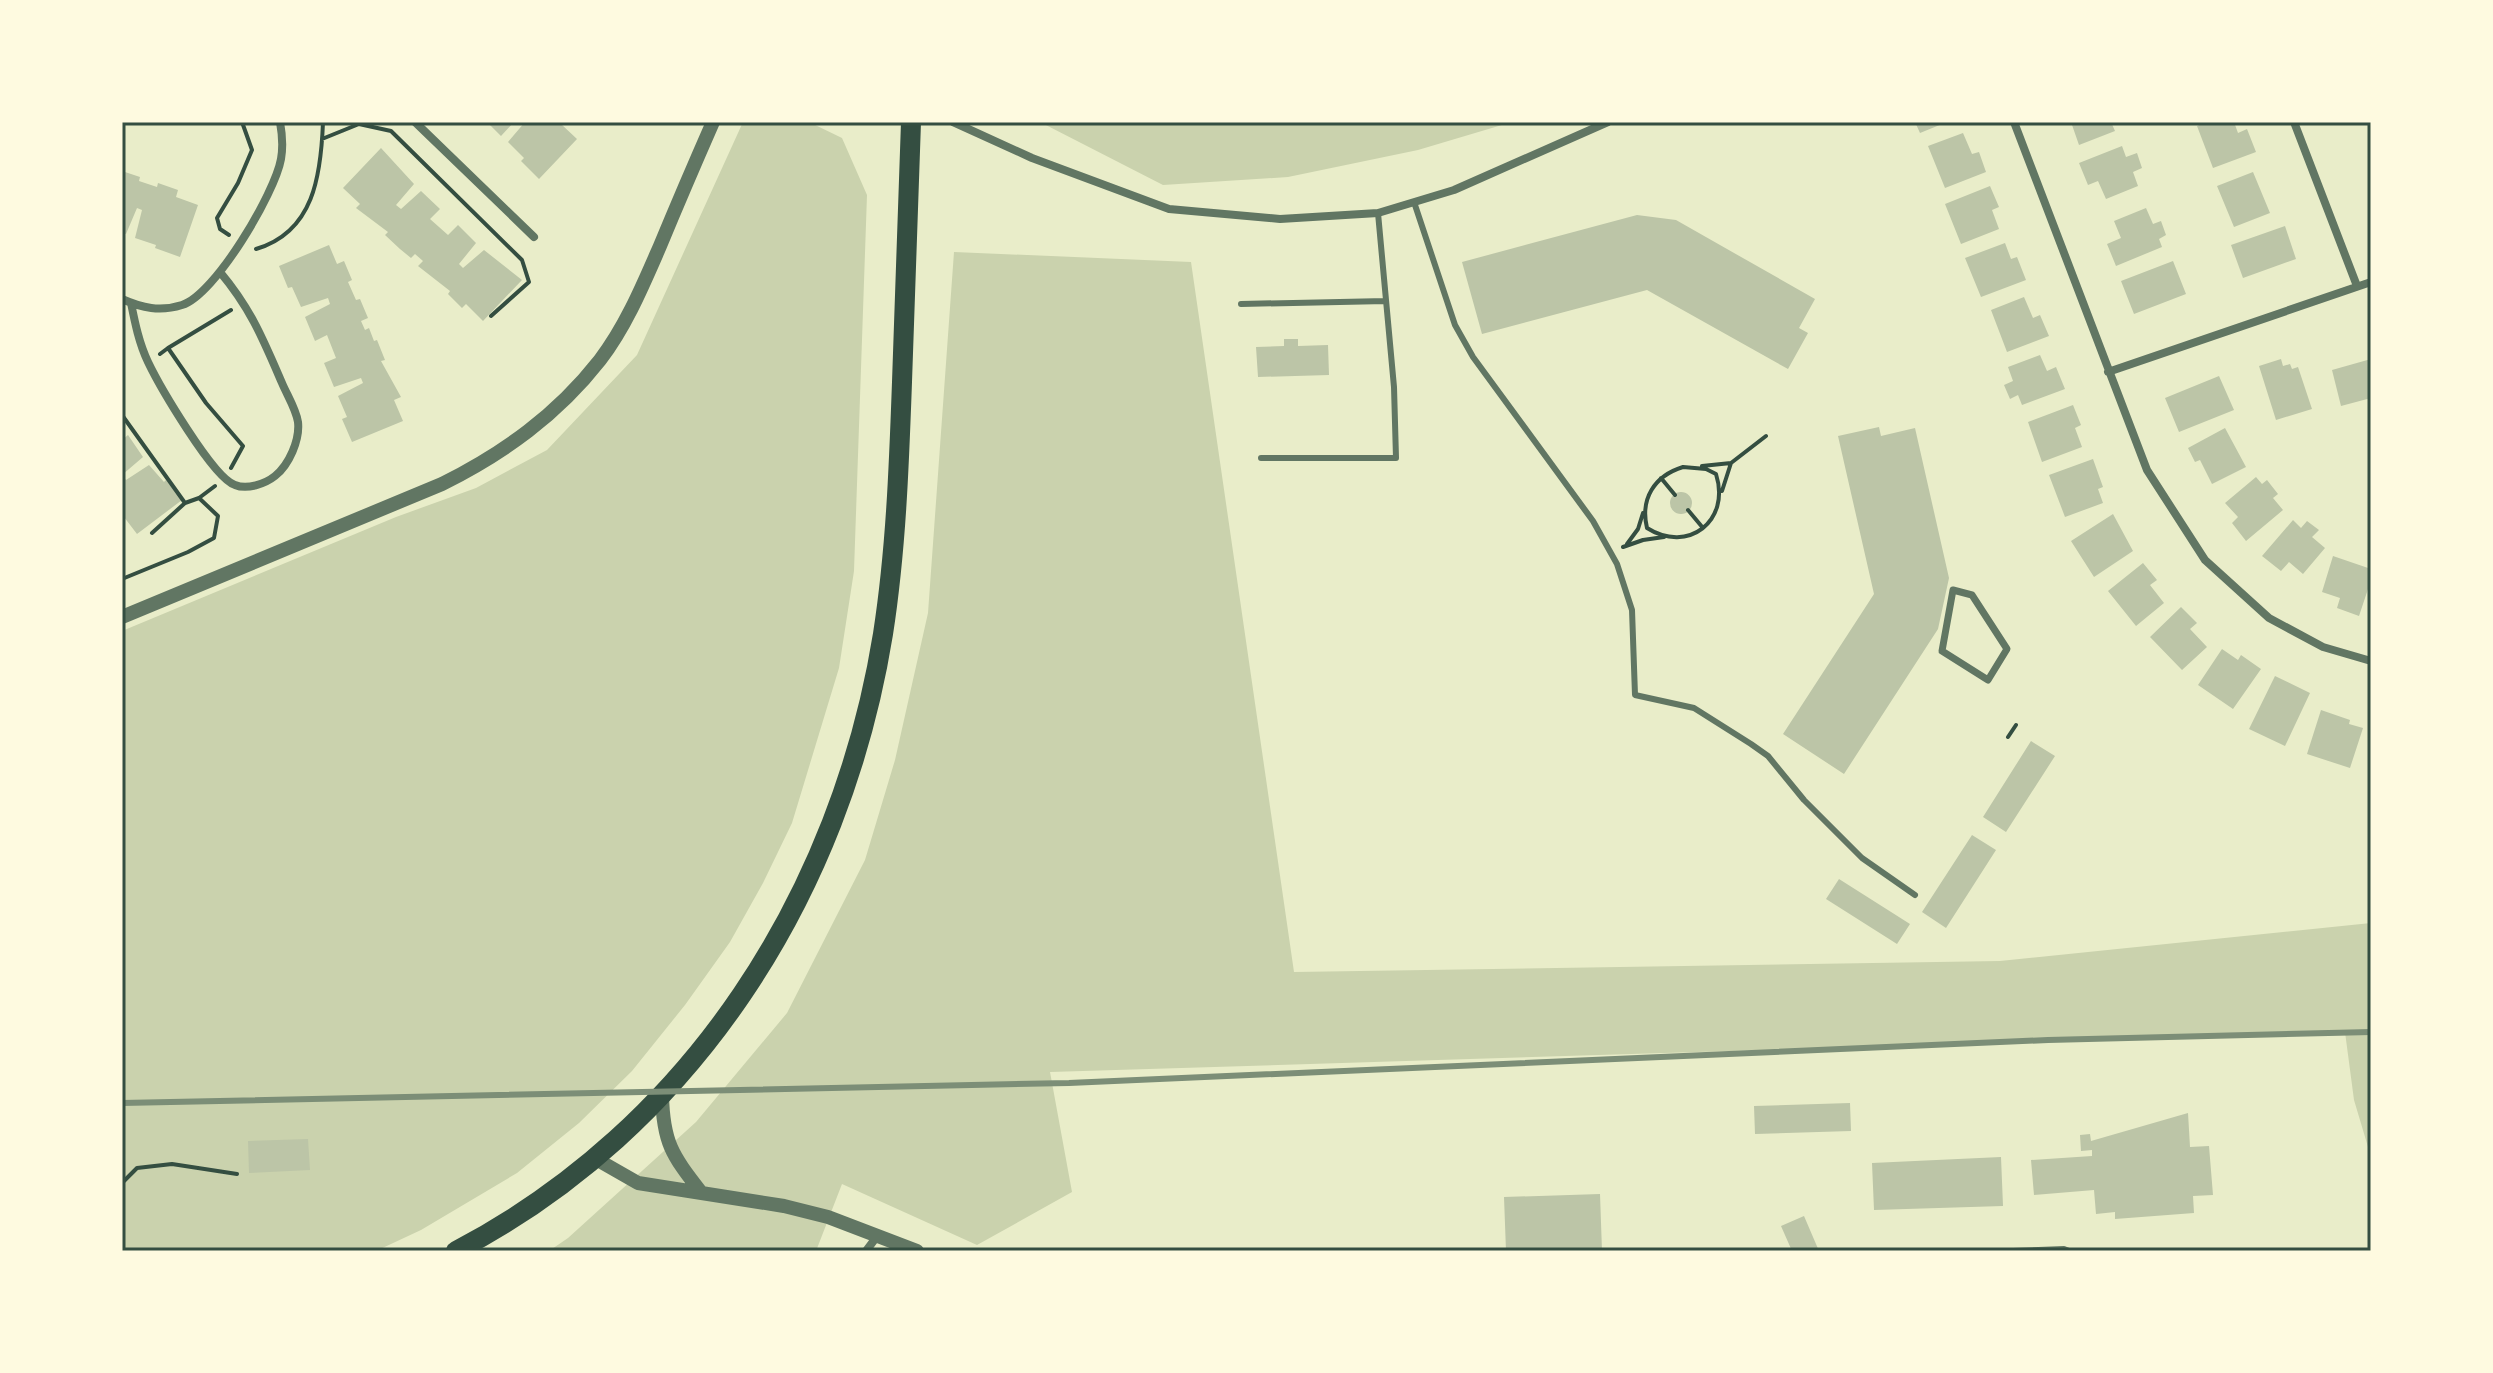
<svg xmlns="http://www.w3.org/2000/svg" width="2493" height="1373" viewBox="0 0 2493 1373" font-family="Quicksand,sans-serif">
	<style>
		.green { fill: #cad2ad }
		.building { fill: #bcc5a7 }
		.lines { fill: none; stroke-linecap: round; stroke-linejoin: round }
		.path { stroke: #344e41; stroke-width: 4 }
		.service { stroke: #617663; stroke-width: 6 }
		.pedestrian { stroke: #617663; stroke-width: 7 }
		.minor { stroke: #617663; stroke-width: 8 }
		.tertiary { stroke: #617663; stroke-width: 14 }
		.trunk { stroke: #344e41; stroke-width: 20 }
		.rail { stroke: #7c8e77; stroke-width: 6 }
		.neatline { fill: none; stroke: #344e41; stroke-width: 3 }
	</style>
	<rect width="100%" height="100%" fill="#e9edc9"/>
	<path class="green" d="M743,122H809L842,138L867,195L854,571L839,668L792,823L763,883L730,942L685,1005L632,1071L579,1123L517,1173L421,1230L376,1251H122V631L396,517L476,488L547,450L637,355Z
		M1040,122H1512L1418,150L1288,177L1163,185Z
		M954,252L1191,262L1294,972L2000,961L2371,923V1157L2354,1100L2345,1032L1050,1072L1072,1192L977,1245L842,1184L816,1251H549L568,1238L696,1122L787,1013L865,860L895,760L928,613Z"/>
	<path class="building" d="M487,122H514L501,136Z
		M525,122H563L561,124L577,139L539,179L521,161L524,158L508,142Z
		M1915,122H1947L1920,133Z
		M2071,122H2111L2115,131L2079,145Z
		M2206,122H2234L2238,133L2247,129L2256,152L2213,168L2197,126Z
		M1963,133L1972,154L1979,152L1986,172L1945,188L1928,146Z
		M2122,146L2126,157L2137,153L2142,168L2133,172L2138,186L2106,199L2098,181L2088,185L2079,163Z
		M381,148L414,184L396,205L401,209L421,191L440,209L430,219L448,235L458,225L476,243L459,264L463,268L484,250L522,280L483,321L466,304L462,308L448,294L450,291L418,266L423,261L415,254L411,258L400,249L385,235L388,232L356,208L360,204L343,188Z
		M122,171L140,177L139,181L157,187L158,183L178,190L176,197L198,205L180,257L155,248L156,245L135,238L142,210L137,208L126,234L122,233Z
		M2253,172L2270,213L2234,227L2217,186Z
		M1990,186L1999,207L1992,210L1999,229L1961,244L1945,204Z
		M2146,208L2153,224L2161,221L2166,235L2159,239L2162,247L2116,266L2107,244L2121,238L2114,221Z
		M1637,215L1676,220L1815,299L1799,328L1808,333L1788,369L1647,290L1482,334L1462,262Z
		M2285,226L2296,259L2243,278L2231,245Z
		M2005,243L2011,259L2017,257L2026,280L1981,297L1965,258Z
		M329,245L337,264L344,261L352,280L348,282L356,300L360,299L368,318L361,321L365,330L369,328L374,341L377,340L385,360L381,361L401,397L394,400L403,421L352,442L342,419L347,417L338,396L363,383L361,378L334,387L324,363L336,358L327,335L315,341L305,317L330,304L328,298L301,307L292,287L288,288L279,266Z
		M2173,261L2186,294L2134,314L2121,281Z
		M2024,297L2033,318L2040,315L2049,336L2007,352L1991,310Z
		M1284,339H1298V346L1328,345L1329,375L1258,377L1256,347L1284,346Z
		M2040,355L2047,371L2056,367L2065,389L2022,405L2018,395L2010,399L2004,385L2013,381L2008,367Z
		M2281,359L2283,366L2290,364L2292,369L2298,367L2312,409L2276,420L2259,366Z
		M2371,359V398L2341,406L2332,370Z
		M2219,376L2234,410L2179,432L2165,398Z
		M2073,405L2081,425L2075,428L2082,447L2042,462L2028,422Z
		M1879,427L1881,436L1915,428L1949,578L1938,629L1844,774L1783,734L1874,594L1838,436Z
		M2225,428L2246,467L2212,484L2200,460L2195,462L2188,448Z
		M128,435L143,457L122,475V440Z
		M2093,459L2103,487L2098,489L2103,503L2065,517L2049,475Z
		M149,465L164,482L166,480L182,500L137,534L124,517L122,518V475L126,480Z
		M2256,477L2262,484L2267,480L2278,494L2273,498L2283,510L2246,541L2232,523L2238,517L2225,503Z
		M1670 503a11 11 0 1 1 22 0a11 11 0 1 1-22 0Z
		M2113,514L2133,551L2094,577L2071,541Z
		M2293,520L2301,528L2307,521L2319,530L2312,537L2325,548L2303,574L2289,562L2281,571L2262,556Z
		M2333,556L2371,569V580L2359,616L2337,608L2340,598L2322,592Z
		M2143,563L2157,580L2150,585L2164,603L2136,626L2108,591Z
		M2181,607L2197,623L2190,629L2207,647L2182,670L2150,637Z
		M2222,649L2238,660L2241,655L2261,669L2233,709L2198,685Z
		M2275,676L2310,693L2285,746L2249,729Z
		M2321,710L2350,720L2349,724L2363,728L2350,768L2307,754Z
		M2031,741L2055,756L2006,832L1983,817Z
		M1972,835L1996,850L1946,928L1922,912Z
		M1839,879L1910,924L1897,944L1826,899Z
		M1850,1103L1851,1131L1755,1134L1754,1106Z
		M2188,1113L2190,1147L2209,1146L2213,1195L2193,1196L2194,1213L2115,1219V1212L2096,1214L2094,1190L2034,1195L2031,1160L2092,1156V1150L2081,1151L2080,1135L2090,1134L2091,1141Z
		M308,1139L310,1170L249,1173L248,1141Z
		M2001,1157L2003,1206L1874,1210L1872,1163Z
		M1600,1194L1602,1251H1506L1504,1197Z
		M1804,1216L1819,1251H1792L1781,1226Z"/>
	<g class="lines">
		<path class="path" d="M322,139L359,124L391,131L522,260L529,282L491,316
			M229,235L220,229L217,218L238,183L252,150L242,122
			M256,249C314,232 321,175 323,122
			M168,348L231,310
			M160,354L168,348L206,403L243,446L231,468
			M122,415L185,503L199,498
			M1702,466L1731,463L1766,436
			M1683,467L1706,469L1716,474C1731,521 1688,554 1647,528C1640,499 1654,476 1683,467Z
			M1661,478L1675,495
			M1722,491L1731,463
			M1688,510L1703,528
			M152,533L185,503
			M1627,544L1638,529L1643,513
			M1623,547L1643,540L1664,537
			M122,579L188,552L214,538L218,516L199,498L215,486
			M2008,737L2016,725
			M122,1183L137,1168L172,1164L237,1174"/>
		<path class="service" d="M1414,202L1455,325L1473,357L1593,521L1617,564L1632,610L1635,695L1694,708L1751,744L1768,756L1804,800L1862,858L1915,895
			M1241,304L1386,301
			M1261,458H1396L1394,387L1378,213
			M2013,1251L2064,1249L2069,1251"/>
		<path class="pedestrian" d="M1953,590L1972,595L2007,649L1988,680L1942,651Z"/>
		<path class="minor" d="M415,122L534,237
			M953,122L1032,158L1169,209L1280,219L1378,213L1454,190L1608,122
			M2014,122L2147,470L2205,560L2269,618L2323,647L2371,661
			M2294,122L2357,286
			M122,299C142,308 160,312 182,305C215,295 275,193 281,159C283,148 282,133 280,122
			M131,303C135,323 139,343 148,362C159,385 213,478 235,485C247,490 265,484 275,476C289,465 300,440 298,422C296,409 287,395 282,383C263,339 251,309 220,272
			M2108,372L2371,282
			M866,1251L878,1235"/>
		<path class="tertiary" d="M122,617L442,484C504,453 557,415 600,360C626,326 643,285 660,246C677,205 695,163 713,122
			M662,1095C663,1142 672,1155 700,1191
			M596,1159L638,1183L784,1206L828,1217L917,1251"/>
		<path class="trunk" d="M456,1251C692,1128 841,894 883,634C896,550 899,466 902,382C905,295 908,208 911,122"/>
		<path class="rail" d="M122,1103L1069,1083L2048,1040L2371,1032"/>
	</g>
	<rect width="2493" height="1373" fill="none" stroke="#fefae0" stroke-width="248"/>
	<rect x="124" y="124" width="2245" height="1125" class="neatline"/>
</svg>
